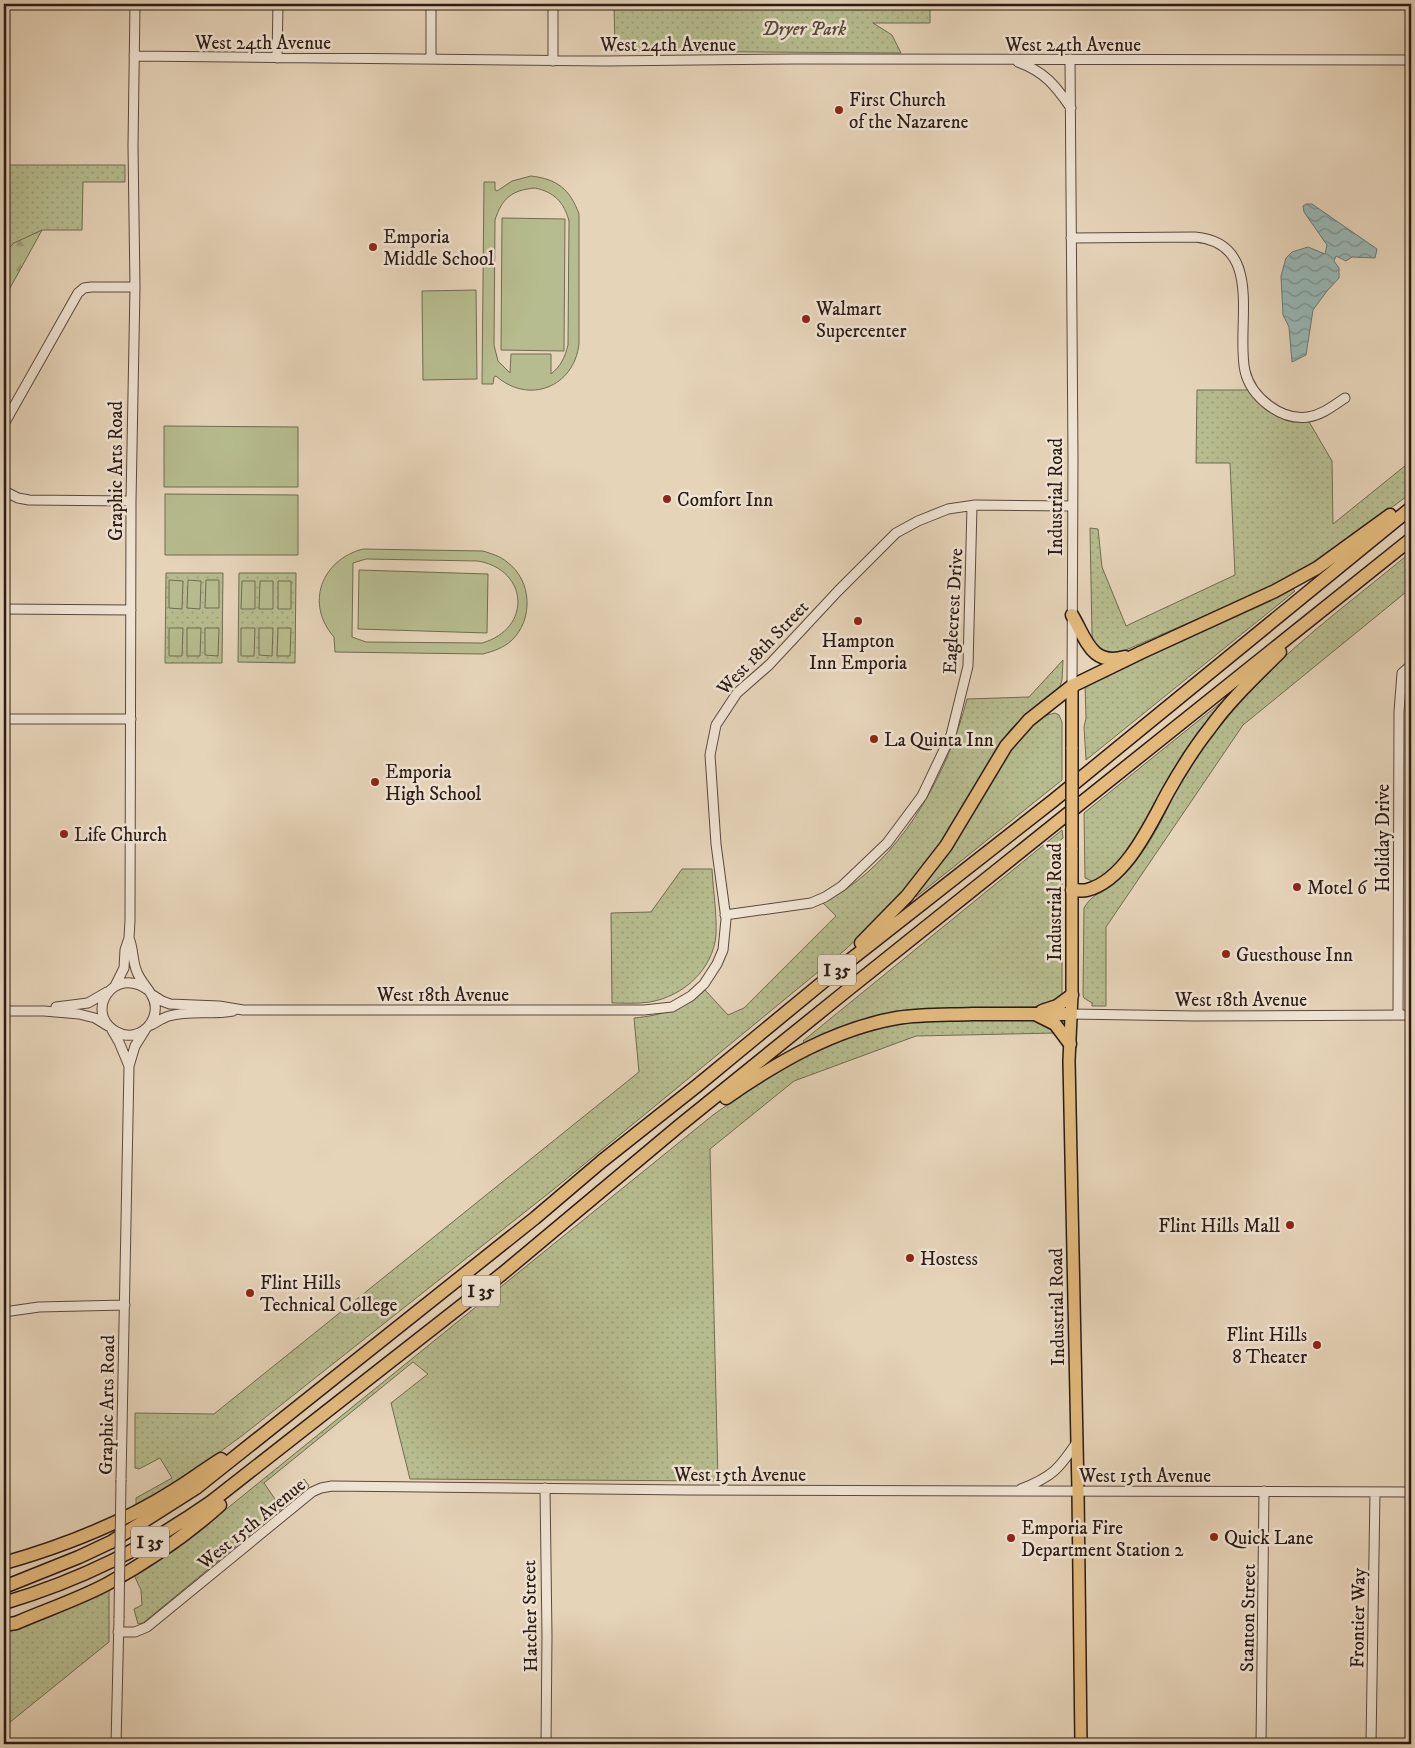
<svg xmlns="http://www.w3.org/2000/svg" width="1415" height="1748" viewBox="0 0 1415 1748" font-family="'IM FELL DW Pica',serif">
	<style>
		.grass { fill: url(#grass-dots); stroke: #706c52 }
		.forest { fill: url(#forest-firs); stroke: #706c52 }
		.garden { fill: #b6bc8f; stroke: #706c52; fill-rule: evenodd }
		.water { fill: url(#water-waves); stroke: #6c7975 }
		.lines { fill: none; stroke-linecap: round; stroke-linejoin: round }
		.minor-casing { stroke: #5a493e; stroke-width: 11 }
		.major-casing { stroke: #2b1b15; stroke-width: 14 }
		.highway-casing { stroke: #2b1b15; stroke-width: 15 }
		.minor { stroke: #efe3d2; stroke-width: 9 }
		.major { stroke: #e3ba7c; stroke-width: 11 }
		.highway { stroke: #e3ba7c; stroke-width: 12 }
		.minor-bridge-casing { stroke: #5a493e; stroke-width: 11; stroke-linecap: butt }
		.major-bridge-casing { stroke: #2b1b15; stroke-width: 14; stroke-linecap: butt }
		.minor-bridge { stroke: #efe3d2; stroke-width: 9 }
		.major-bridge { stroke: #e3ba7c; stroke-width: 11 }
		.poi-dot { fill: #8f2418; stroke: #efe3d2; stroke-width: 2 }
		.labels { text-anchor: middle; stroke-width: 5; stroke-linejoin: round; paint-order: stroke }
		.shield { fill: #efe3d2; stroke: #66574e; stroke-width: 1 }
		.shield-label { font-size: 18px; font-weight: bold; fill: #2b1b15 }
		.park-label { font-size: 19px; font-style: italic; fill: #554b3a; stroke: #efe3d2 }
		.street-label { font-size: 19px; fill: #2b1b15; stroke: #efe3d2 }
		.poi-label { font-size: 19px; fill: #2b1b15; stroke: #efe3d2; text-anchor: start }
	</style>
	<defs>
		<pattern id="grass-dots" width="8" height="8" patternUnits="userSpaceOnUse" patternTransform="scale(1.25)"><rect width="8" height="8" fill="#b6bc8f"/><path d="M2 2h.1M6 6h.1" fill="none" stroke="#9da17a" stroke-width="1.8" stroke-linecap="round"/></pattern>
		<pattern id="forest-firs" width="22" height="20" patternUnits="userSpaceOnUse" patternTransform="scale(1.25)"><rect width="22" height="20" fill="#b6bc8f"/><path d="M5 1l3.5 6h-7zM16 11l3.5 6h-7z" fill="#9da17a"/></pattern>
		<pattern id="water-waves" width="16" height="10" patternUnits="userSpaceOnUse" patternTransform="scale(1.25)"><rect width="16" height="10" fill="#97b7b5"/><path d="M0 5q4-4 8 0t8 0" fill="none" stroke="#7b9492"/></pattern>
	</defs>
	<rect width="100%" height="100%" fill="#e6d4b9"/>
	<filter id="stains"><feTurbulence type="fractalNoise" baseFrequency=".004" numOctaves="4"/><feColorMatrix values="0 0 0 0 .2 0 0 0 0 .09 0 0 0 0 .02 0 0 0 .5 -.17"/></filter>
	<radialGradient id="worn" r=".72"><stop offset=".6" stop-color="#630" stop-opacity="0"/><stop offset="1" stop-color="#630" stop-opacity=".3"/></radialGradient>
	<path class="grass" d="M614,4H930V23H873L892,35L901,53L615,51Z
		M4,165H125V182H83L82,230H42L4,253Z
		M1197,390H1249C1267,414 1279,418 1308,420L1332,461L1333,524L1411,461V493L1334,551L1293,576L1273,586L1119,653C1106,656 1094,649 1092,635L1090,528L1098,529L1102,567L1126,626L1235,575L1230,463H1196Z
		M1411,552V588L1243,725L1106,927V1006H1092V1003L1084,998L1083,995L1084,908C1091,895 1104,891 1115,882C1125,874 1134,865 1141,854C1155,835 1165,813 1176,791C1188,769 1202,748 1218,728C1270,660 1346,606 1411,552Z
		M166,573H223L222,663H165Z
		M239,573H296L295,663L238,662Z
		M1291,587L1295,591L1086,760L1084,727L1086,718L1085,684Z
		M1063,660L1062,680L1059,690L1031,711L1011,729L995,751L965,807L926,867L881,916L846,949L554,1189L243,1435L187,1476L136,1506V1498L172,1478L160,1458L139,1469L135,1468V1413L214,1414L639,1072L634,1018C664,1015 682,1009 705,990L728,1015L744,1008L836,916L823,903C830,898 839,894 846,889C907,848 949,769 967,699L1029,697Z
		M1229,696L1124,858L1097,880L1092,881L1085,878L1084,813Z
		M1055,713L1059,715L1062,722V780L916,897L914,894L1016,739L1043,716Z
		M1062,830L1063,838L1053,846L1054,851L1062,853V995L1060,998L1034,1007L959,1008L925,1010L806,1044L803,1041Z
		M682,869H712C713,890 717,913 716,935C713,969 684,996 650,1002C638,1004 624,1003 612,1003L611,913L651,912Z
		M1040,1019L1056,1033L916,1036L794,1081L710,1149L718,1481L410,1479L391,1403L428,1374L413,1362L264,1483L279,1505L286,1500L304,1479L309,1486L143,1623L138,1624L134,1609L142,1605L141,1590L134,1575L219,1515L713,1115C773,1072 837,1032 911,1022C952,1017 999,1020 1040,1019Z
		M109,1588V1642L4,1727V1633L56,1613Z"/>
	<path class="forest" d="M42,230L4,299V253L14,243Z"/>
	<path class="garden" d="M531,176C557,179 570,189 579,214V344C574,387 529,405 496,376L494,377L493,384H482L484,182H495V190L497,191L512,181ZM535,188C554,192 564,202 569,221L568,345C565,357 561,366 551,374V354H511L510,373L498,361L494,345L495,220C502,198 512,190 535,188Z
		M502,218L565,219L564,351L501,350Z
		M476,290L477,379L423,380L422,291Z
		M164,426L298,427V487H164Z
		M165,494L298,495V555H165Z
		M363,549L483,551C492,554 500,556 507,562C532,580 534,620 511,641C503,648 494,651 483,654L335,652L334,637C305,604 321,560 363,549ZM366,559L478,561C529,570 532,629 482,643L366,642L352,637L353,563Z
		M359,570L488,574L487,633L358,629Z
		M169,580L183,581L182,609L169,608Z
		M188,580L201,581L200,609L187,608Z
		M206,580H219V608H205Z
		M242,581H255V609H241Z
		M260,581H273V609H259Z
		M278,581H291V609H278Z
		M169,628H183L182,656H169Z
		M187,628H201L200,656H187Z
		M205,628H219L218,656L205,655Z
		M241,628H255L254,656H241Z
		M259,628H273L272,656L259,655Z
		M278,628H291L290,656H277Z"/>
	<path class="water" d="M1306,204H1312L1377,249L1375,258L1352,257L1346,261L1336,256L1334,261L1339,268V278L1327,291L1313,310L1306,355L1292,362L1289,327L1283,315L1281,276L1286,258L1292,252L1308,247L1325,254L1327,245L1304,212L1303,206Z"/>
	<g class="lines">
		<defs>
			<path id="minor" d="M134,56L606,61L796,59L1411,60
				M277,58L278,4
				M431,59V4
				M1070,59L1073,457L1072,686
				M553,61V4
				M1018,62C1045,72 1055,85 1071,108
				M1071,238L1195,237C1266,243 1235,327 1245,371C1251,397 1281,421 1308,417C1322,415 1333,406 1345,398
				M4,424L78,293L84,288L91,287H135
				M4,491L18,498L29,500L131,501
				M4,609L131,610
				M4,719H131
				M725,915L811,903L825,897L842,886L887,843L922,796L951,735L968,666L972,506
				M129,938C134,950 132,961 137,972C140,980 147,987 151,994C160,1008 154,1026 139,1033C132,1036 124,1036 117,1032C83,1014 113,964 148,990
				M115,986L124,968L125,950L129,938L130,921L131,501L135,287L133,146L135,4
				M151,994L162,1001L170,1004L219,1006L243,1010H644L672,1007L691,996L704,984L717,964L723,950L726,919L716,844L710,755L716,725L737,693L769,665L838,591L896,533L918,521L948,509L975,505L1072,506
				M56,1007L88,1003L107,992
				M4,1011H44L79,1014L95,1018L108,1026
				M1071,1014L1194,1016L1411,1015
				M1398,1015L1399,712L1402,673L1411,665
				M151,1025C157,1022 162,1018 169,1016C189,1010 212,1015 233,1011
				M112,1030L119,1042L129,1066
				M4,1312L39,1307L125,1305
				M121,1480L129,1066L135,1046L145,1030
				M545,1488L547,1636L546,1744
				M1021,1489C1052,1477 1059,1469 1077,1442
				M118,1632H135L147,1627L312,1492L321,1488L332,1486L687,1490L1411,1492
				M116,1744L119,1618
				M1261,1744L1264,1491
				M1371,1744L1375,1492"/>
			<path id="major" d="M1072,749V686
				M1072,848V995L1069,1061L1078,1491L1081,1744"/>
			<path id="highway" d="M1072,615C1086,638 1091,667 1125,657
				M1072,890C1077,890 1083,891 1087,890C1126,880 1151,823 1168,792C1181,769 1194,748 1210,728C1230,700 1256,676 1280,652
				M861,943L907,896L946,846L1006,746L1029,720L1072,686L1142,652L1275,591L1317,568L1390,515
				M1042,1011L1057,1006L1072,995
				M1037,1015L1055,1024L1070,1044
				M726,1098C778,1062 834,1029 897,1018C922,1014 947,1015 972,1014C1005,1014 1038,1014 1071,1014
				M4,1563C64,1546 123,1523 176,1489C191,1480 205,1469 221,1459
				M4,1587L79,1557L111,1542L196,1488L535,1218L602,1161L698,1085L840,968L1054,800L1411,508
				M4,1603C81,1580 145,1548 211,1502L502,1274L679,1126L845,992L1411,539
				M4,1625L16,1623C46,1610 79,1599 107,1584C147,1562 187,1535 220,1505"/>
		</defs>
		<use href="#minor" class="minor-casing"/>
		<use href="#major" class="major-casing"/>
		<use href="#highway" class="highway-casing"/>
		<use href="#minor" class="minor"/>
		<use href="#major" class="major"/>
		<use href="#highway" class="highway"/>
		<defs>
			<path id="minor-bridge" d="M119,1618L121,1480"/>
			<path id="major-bridge" d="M1072,749V848"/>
		</defs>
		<use href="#minor-bridge" class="minor-bridge-casing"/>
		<use href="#major-bridge" class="major-bridge-casing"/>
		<use href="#minor-bridge" class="minor-bridge"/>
		<use href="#major-bridge" class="major-bridge"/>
	</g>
	<g class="poi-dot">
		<circle cx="839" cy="110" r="5"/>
		<circle cx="373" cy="247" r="5"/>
		<circle cx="806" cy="319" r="5"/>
		<circle cx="667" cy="499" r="5"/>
		<circle cx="858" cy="621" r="5"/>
		<circle cx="874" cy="739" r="5"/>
		<circle cx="375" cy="782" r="5"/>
		<circle cx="64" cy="834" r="5"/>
		<circle cx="1297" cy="887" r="5"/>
		<circle cx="1226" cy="954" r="5"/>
		<circle cx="1290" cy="1225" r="5"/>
		<circle cx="910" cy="1258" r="5"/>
		<circle cx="250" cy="1293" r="5"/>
		<circle cx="1317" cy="1345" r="5"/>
		<circle cx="1214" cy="1537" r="5"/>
		<circle cx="1011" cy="1538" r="5"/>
	</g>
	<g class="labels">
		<g class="shield">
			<rect x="818" y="954.5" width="38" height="31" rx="4"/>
			<rect x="462" y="1275.5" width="38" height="31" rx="4"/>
			<rect x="131" y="1526.5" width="38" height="31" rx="4"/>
		</g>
		<g class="shield-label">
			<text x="837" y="976">I 35</text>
			<text x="481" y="1297">I 35</text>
			<text x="150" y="1548">I 35</text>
		</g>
		<g class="park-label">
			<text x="804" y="35">Dryer Park</text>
		</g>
		<g class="street-label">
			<text x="263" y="49">West 24th Avenue</text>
			<text x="668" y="51">West 24th Avenue</text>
			<text x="1073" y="51">West 24th Avenue</text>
			<text transform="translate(115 471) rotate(-90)" y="7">Graphic Arts Road</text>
			<text transform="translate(1055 497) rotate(-90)" y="7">Industrial Road</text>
			<text transform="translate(952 611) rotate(-87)" y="7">Eaglecrest Drive</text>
			<text transform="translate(762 647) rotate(-46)" y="7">West 18th Street</text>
			<text transform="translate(1382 838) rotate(-90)" y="7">Holiday Drive</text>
			<text transform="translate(1054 902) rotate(-90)" y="7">Industrial Road</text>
			<text x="443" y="1001">West 18th Avenue</text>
			<text x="1241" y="1006">West 18th Avenue</text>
			<text transform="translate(1056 1307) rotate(-91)" y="7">Industrial Road</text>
			<text transform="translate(106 1405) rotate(-89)" y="7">Graphic Arts Road</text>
			<text x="740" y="1481">West 15th Avenue</text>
			<text x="1145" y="1482">West 15th Avenue</text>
			<text transform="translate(251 1523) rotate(-39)" y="7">West 15th Avenue</text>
			<text transform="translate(529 1616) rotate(-91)" y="7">Hatcher Street</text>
			<text transform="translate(1247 1618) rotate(-89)" y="7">Stanton Street</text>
			<text transform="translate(1357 1618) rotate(-89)" y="7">Frontier Way</text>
		</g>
		<g class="poi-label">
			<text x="849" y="106">First Church<tspan x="849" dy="22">of the Nazarene</tspan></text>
			<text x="383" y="243">Emporia<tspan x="383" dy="22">Middle School</tspan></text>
			<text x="816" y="315">Walmart<tspan x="816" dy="22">Supercenter</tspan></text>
			<text x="677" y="506">Comfort Inn</text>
			<text x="858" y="647" text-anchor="middle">Hampton<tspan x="858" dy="22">Inn Emporia</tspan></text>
			<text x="884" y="746">La Quinta Inn</text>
			<text x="385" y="778">Emporia<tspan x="385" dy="22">High School</tspan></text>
			<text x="74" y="841">Life Church</text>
			<text x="1307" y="894">Motel 6</text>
			<text x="1236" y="961">Guesthouse Inn</text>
			<text x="1280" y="1232" text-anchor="end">Flint Hills Mall</text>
			<text x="920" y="1265">Hostess</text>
			<text x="260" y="1289">Flint Hills<tspan x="260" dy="22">Technical College</tspan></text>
			<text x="1307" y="1341" text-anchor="end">Flint Hills<tspan x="1307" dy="22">8 Theater</tspan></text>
			<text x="1021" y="1534">Emporia Fire<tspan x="1021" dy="22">Department Station 2</tspan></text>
			<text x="1224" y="1544">Quick Lane</text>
		</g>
	</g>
	<rect width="1415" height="1748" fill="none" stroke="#e6d4b9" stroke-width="20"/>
	<rect x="5" y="5" width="1405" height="1738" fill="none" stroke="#2b1b15" stroke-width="2.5"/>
	<rect x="10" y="10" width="1395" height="1728" fill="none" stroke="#2b1b15"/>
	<rect width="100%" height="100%" filter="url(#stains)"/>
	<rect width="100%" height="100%" fill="url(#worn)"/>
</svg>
